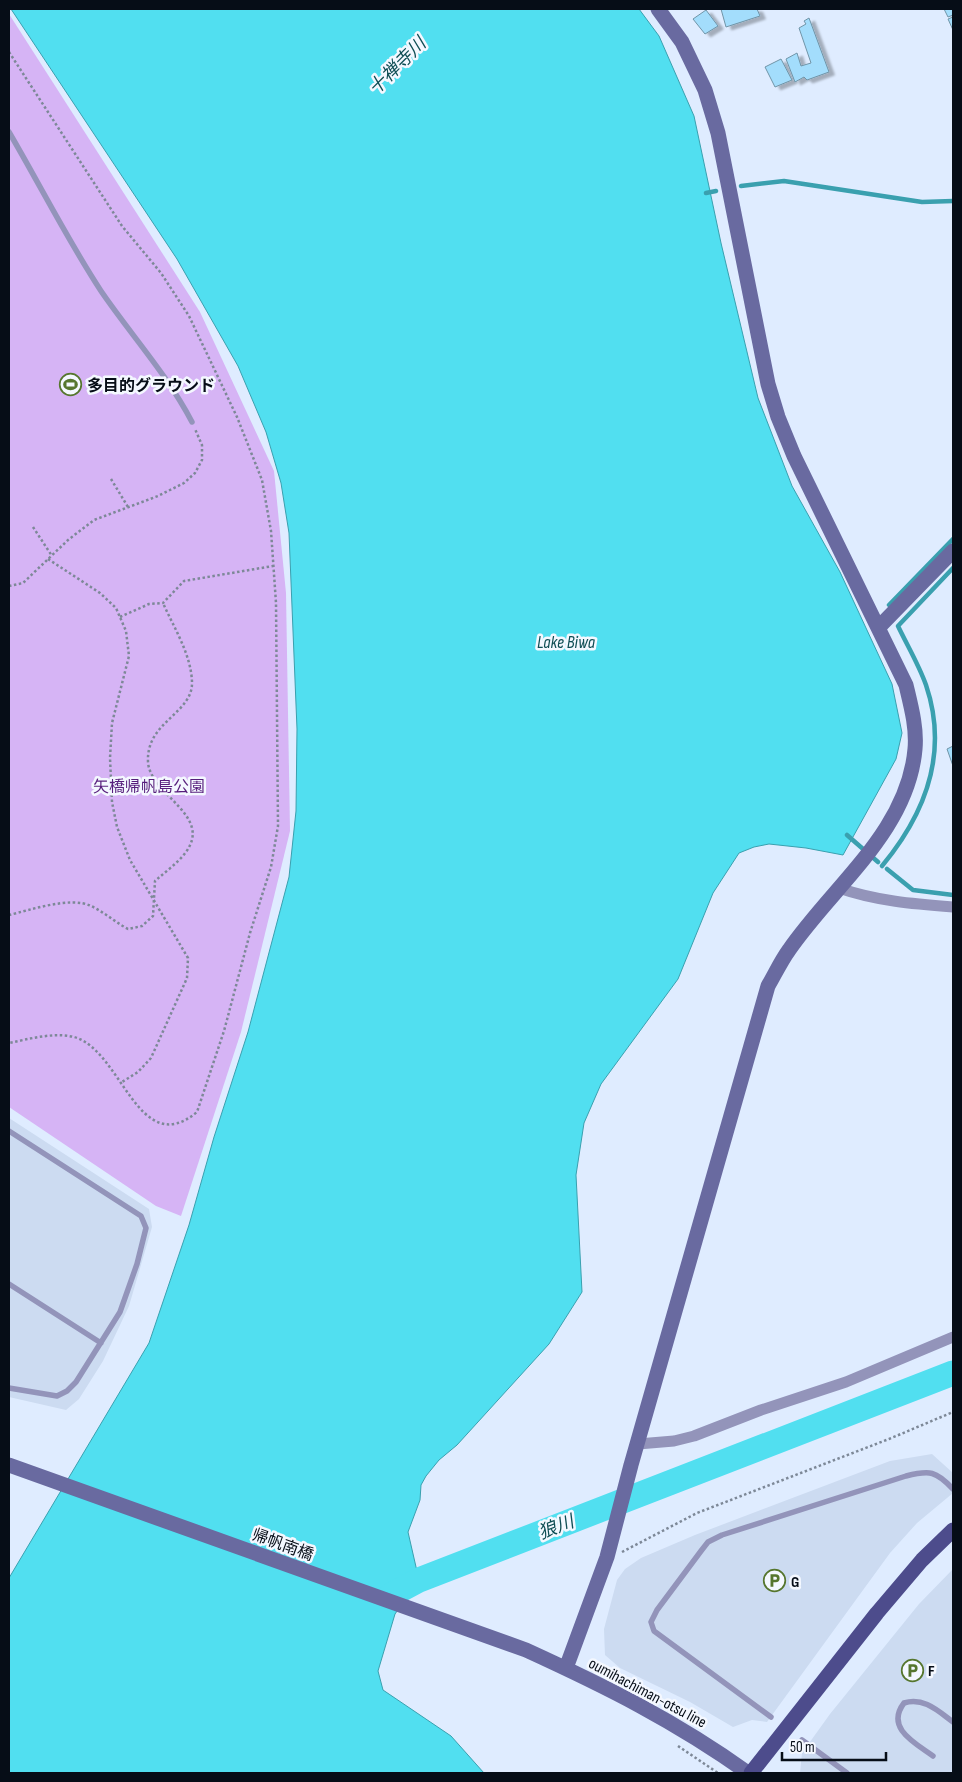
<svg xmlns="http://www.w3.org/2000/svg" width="962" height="1782" viewBox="0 0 962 1782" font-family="'Sofia Sans Condensed','Noto Sans JP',sans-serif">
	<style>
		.built { fill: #ccdbf1 }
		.green { fill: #d6b4f5 }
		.water { fill: #51dff0; stroke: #3aa0af }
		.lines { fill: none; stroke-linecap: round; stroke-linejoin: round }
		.stream { stroke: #3aa0af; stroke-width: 4.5 }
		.river { stroke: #51dff0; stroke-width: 25 }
		.building { fill: #a3ddfc; stroke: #7094a7; filter: url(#shadow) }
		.path { stroke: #7d8897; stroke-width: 2.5; stroke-dasharray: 2.5 2.5; stroke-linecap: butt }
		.lane { stroke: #9394ba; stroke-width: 5.5 }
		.street { stroke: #9394ba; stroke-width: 11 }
		.secondary { stroke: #696aa0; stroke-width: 15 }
		.primary { stroke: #4d4c8c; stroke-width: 15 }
		.labels { text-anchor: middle; stroke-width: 5; stroke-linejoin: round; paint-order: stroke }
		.poi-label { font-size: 16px; font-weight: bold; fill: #060d17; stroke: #f4f8ff; text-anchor: start }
		.park-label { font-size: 16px; fill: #571e7c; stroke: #f4f8ff }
		.street-label { font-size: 16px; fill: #060d17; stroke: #f4f8ff }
		.water-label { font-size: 18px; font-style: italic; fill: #0f4e55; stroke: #f4f8ff }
	</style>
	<defs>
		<filter id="shadow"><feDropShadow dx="5.5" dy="3" stdDeviation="1" flood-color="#0004"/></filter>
	</defs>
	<rect width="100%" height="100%" fill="#dfecff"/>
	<path class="built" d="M9,1118L149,1209L152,1227L129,1306L103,1361L79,1399L66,1410L9,1397Z
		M932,1454L953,1473V1493L917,1523L890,1553L767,1722L752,1720L733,1727L690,1702L620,1668L605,1655L604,1629L617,1580L625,1569L641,1558L695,1535L890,1461Z
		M953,1569V1773H800L802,1753L830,1714L919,1604Z"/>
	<path class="green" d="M9,14L200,312L274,471L286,593L290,831L241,1032L181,1216L156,1206L9,1107Z"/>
	<path class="water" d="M11,9H639L659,36L694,116L721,243L758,398L792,486L840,572L892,684L902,733L896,759L843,855L806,848L769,844L754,847L739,853L713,893L678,979L601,1084L584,1123L576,1175L582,1292L549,1344L457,1445L439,1460L426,1476L421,1485L420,1500L408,1532L419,1580L395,1614L378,1671L383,1690L451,1736L484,1773H9V1578L149,1343L189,1225L214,1137L248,1032L289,877L296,811L297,729L289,533L281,483L266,432L238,366L177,259Z"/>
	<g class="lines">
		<path class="stream" d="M741,186L784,181L922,202L953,201
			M706,193L716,191
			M889,605L953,539
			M847,835L878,862
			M882,866C926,813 949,753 926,685C919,665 907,645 898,626L953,568
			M887,869L913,890L953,895"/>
		<path class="river" d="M391,1595L419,1580L953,1373"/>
	</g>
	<path class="building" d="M721,9H757L760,16L726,27Z
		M944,9H953V15L948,17Z
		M706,10L718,26L705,34L693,19Z
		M953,17V30L948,19Z
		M809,18L829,72L807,80L804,77L795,82L786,59L797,53L801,66L811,63L799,28L806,24L804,21Z
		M781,59L792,80L775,87L765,67Z
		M953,746V766L947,749Z"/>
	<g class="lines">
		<path class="path" d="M9,52L122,226L161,273L189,316L237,417L262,480L271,531L276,603L278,826L271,867L250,933L224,1031L197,1112C138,1161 122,1050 74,1037C53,1032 29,1039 9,1043
			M111,479L128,507
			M33,527L52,556
			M48,559L100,593L116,608L126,631L129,656L112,723L110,758L112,802L117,827L130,860L188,958L187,978L151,1058L138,1072L122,1082
			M9,586L23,583L68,540L94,520L158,496L184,483L195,473L202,460V445L195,429
			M120,617L149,604L163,603L184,581L273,566
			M9,915C30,910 71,896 91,906C104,912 115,922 128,929L142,926L153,916L155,881C165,872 178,863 186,852C213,815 150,795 148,762C146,721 193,714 192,682C191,654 174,628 163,603
			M622,1552L697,1513L889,1439L953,1412
			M678,1746L718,1773"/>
		<path class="lane" d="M9,132C40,185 67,239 101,291C131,335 167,374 192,422
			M9,1131L141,1216L146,1228L137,1264L120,1312L76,1382L67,1391L57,1396L9,1388
			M9,1284L101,1343
			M771,1717L654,1631L651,1622L657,1610L701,1551L708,1542L722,1535L906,1476C930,1470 936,1471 953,1489
			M802,1740L847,1773
			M933,1756C915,1743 885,1728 904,1703C924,1697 938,1711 953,1722"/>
		<path class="street" d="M839,888C876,901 914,904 953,907
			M638,1444L674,1441L694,1436L761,1410L846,1382L953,1337"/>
		<path class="secondary" d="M879,627L953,551
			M9,1465L526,1650C607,1687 675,1721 748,1773
			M566,1668L607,1557L631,1465L768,986C775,974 781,961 789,950C833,886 908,831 915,749C917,728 911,706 906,685L794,456L778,417L768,384L718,133L705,90L682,42L658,9"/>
		<path class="primary" d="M751,1773L877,1613L922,1560L953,1530"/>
	</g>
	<defs>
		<symbol id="stadium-ring" viewBox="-11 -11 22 22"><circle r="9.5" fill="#f4f8ff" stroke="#56762e" stroke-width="1.5"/><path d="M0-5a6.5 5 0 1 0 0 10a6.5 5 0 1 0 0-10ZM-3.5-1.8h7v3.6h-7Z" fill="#56762e"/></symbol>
		<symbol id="parking-ring" viewBox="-11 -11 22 22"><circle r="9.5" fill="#f4f8ff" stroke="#56762e" stroke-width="1.5"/><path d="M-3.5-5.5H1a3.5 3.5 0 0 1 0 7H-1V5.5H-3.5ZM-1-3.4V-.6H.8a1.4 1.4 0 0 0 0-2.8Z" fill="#56762e"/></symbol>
	</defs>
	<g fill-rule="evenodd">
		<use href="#stadium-ring" x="58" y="372" width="25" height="25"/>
		<use href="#parking-ring" x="762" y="1568" width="25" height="25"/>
		<use href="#parking-ring" x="900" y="1658" width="25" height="25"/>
	</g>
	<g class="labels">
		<g class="poi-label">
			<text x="87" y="391">多目的グラウンド</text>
			<text x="791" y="1587">G</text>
			<text x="928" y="1676">F</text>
		</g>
		<g class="park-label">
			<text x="149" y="792">矢橋帰帆島公園</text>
		</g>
		<g class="street-label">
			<text transform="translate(283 1544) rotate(20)" y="6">帰帆南橋</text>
			<text transform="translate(648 1692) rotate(28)" y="6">oumihachiman-otsu line</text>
		</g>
		<g class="water-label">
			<text transform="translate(397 66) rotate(-45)" y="6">十禅寺川</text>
			<text x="566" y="648">Lake Biwa</text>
			<text transform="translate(556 1527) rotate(-21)" y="6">狼川</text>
		</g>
	</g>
	<rect width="962" height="1782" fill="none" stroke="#060d17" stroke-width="20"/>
	<path d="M782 1752v8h104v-8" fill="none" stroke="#060d17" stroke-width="2.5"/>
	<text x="790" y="1752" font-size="15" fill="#060d17" stroke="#f4f8ff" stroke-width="4" paint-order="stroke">50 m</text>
</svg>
